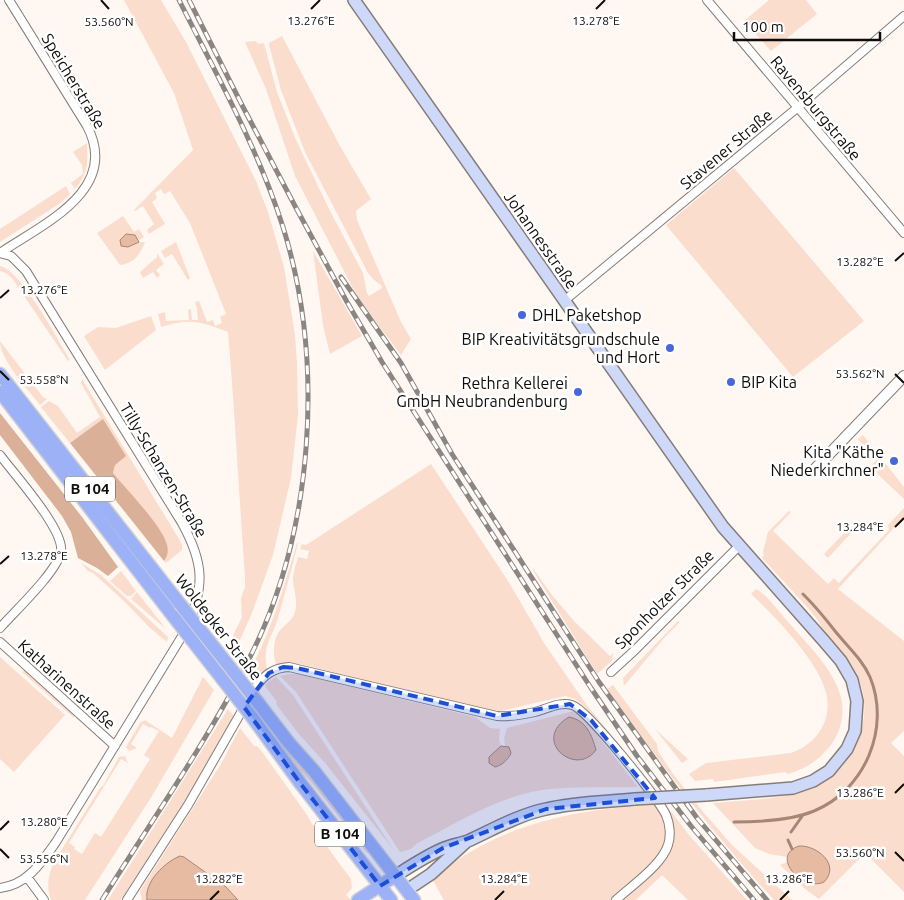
<svg xmlns="http://www.w3.org/2000/svg" width="904" height="900" viewBox="0 0 904 900" font-family="Ubuntu,sans-serif">
	<style>
		.green { fill: #faddcc }
		.forest { fill: #dbb098 }
		.water { fill: #e6bba2; stroke: #a68674 }
		.lines { fill: none; stroke-linecap: round; stroke-linejoin: round }
		.stream { stroke: #a68674; stroke-width: 3 }
		.minor-casing { stroke: #867d78; stroke-width: 10 }
		.tertiary-casing { stroke: #867d78; stroke-width: 12 }
		.secondary-casing { stroke: #867d78; stroke-width: 14 }
		.primary-casing { stroke: #d4d3d3; stroke-width: 15 }
		.minor { stroke: #fff; stroke-width: 8 }
		.tertiary { stroke: #fff; stroke-width: 10 }
		.secondary { stroke: #ced9fa; stroke-width: 11 }
		.primary { stroke: #9db2f6; stroke-width: 12 }
		.rail-casing { stroke: #8b8682; stroke-width: 5 }
		.rail { stroke: #fff; stroke-width: 3; stroke-dasharray: 9; stroke-linecap: butt }
		.secondary-bridge-casing { stroke: #867d78; stroke-width: 14; stroke-linecap: butt }
		.primary-bridge-casing { stroke: #d4d3d3; stroke-width: 15; stroke-linecap: butt }
		.secondary-bridge { stroke: #ced9fa; stroke-width: 11 }
		.primary-bridge { stroke: #9db2f6; stroke-width: 12 }
		.marked { fill: #1d4ed8; fill-opacity: 0.2; stroke: #1d4ed8; stroke-width: 4; stroke-dasharray: 10 6; stroke-linejoin: round }
		.ticks { fill: none; stroke: #0f0c0a; stroke-width: 2 }
		.poi-dot { fill: #4767da; stroke: #fff; stroke-width: 2 }
		.labels { text-anchor: middle; stroke-width: 5; stroke-linejoin: round; paint-order: stroke }
		.shield { fill: #fff; stroke: #575554; stroke-width: 1 }
		.shield-label { font-size: 15px; font-weight: bold; fill: #0f0c0a }
		.street-label { font-size: 16px; fill: #0f0c0a; stroke: #fff }
		.poi-label { font-size: 16px; fill: #0f0c0a; stroke: #fff; text-anchor: end }
		.ticks-label { font-size: 12px; text-anchor: middle; fill: #0f0c0a; stroke: #fff; stroke-width: 5; stroke-linejoin: round; paint-order: stroke }
	</style>
	<rect width="100%" height="100%" fill="#fff7f2"/>
	<path class="green" d="M124,0H161L186,42L256,181L268,212L284,267L295,335L297,363L298,415L291,478L273,555L252,613L235,651L229,644L242,617L241,598L245,587V577C239,495 235,414 228,332C201,321 189,318 161,327L158,314L165,312L166,321L189,320L188,310L191,309L192,320H198L197,308L195,302L199,301L207,322L213,320L215,326L222,323L220,317L226,314L190,223L170,191L164,194L161,189L155,193L157,198L152,202L165,224L149,234L147,230L154,224L143,206L135,211L134,210L193,150L174,93Z
		M769,0H806L817,14L771,51L744,21Z
		M282,36L340,146L371,199L356,211L357,220L401,322L411,339L401,355L359,300L295,176L266,89L245,42L255,41L259,44L264,43L277,92L296,140L330,211L363,273L367,293L369,296L382,288L381,285L374,280L368,273L305,152L281,90L269,45V43Z
		M87,143C88,163 88,174 75,189L71,183L83,174L82,165L73,152Z
		M734,168L864,321L793,377L666,225Z
		M66,186L70,194L59,204L0,242V229Z
		M123,216L134,232L139,229L144,237L139,240L135,235L130,234L128,247L139,242H145C141,254 133,264 120,265L97,233Z
		M176,242L190,278L188,280L172,254L165,258L161,251Z
		M313,251L362,336L330,354L323,325Z
		M157,253L164,264L156,270L160,275L157,278L153,272L143,278L140,272L157,257Z
		M0,266C21,270 58,340 70,360L68,361L12,278L6,273L0,271Z
		M151,316L156,330L105,370L84,336L98,327L116,328Z
		M0,341L43,397L47,399L40,405C28,389 0,360 0,341Z
		M82,379L182,544V550L166,563L164,561L167,556L162,533L113,473L115,465L103,420L70,443L41,407L49,401L58,406L77,433L100,417L81,383Z
		M863,435L904,487V499L870,467L878,458L867,444L864,446L858,439Z
		M431,464L510,584L544,643L586,704L638,768L689,835L747,900H688L662,875L636,900H620L660,865L668,855L673,832L648,786L584,706L575,699L565,696L501,711L488,710L300,664H276C273,655 273,642 278,633C283,625 292,622 295,612C298,601 294,591 293,580C293,573 296,565 298,557L307,559L309,551L300,549L302,544L306,545Z
		M904,508V517L838,589L904,641V731L891,743L904,756V892L865,853L819,899L805,889L780,865L787,862L797,876L808,883L788,854L787,857L769,854L755,848L713,803C744,800 778,800 807,790C825,784 840,771 850,755C866,731 870,697 855,672C847,659 836,649 827,636C822,629 819,621 813,614C797,595 779,577 762,558L764,555L763,552L768,532L789,511L791,512L773,531L828,584L834,578L839,583L889,530L888,525Z
		M850,527L854,530L828,558L824,554Z
		M297,543H298C292,568 285,593 278,618C272,639 262,644 267,669L258,680L250,670C272,630 284,586 297,543Z
		M81,563L101,575L168,637L167,642L150,628L124,601L93,573L88,571Z
		M532,567L552,595L574,621L610,656L613,653L612,661L597,674L534,572Z
		M121,571L136,591L131,596H127L110,581Z
		M756,589C768,595 781,615 791,625C807,644 827,663 837,686C855,726 826,764 788,774L785,772L714,782L713,779L695,781L689,774L706,763L791,753C815,744 831,724 827,697C823,666 774,615 751,594Z
		M137,592L166,629L131,599Z
		M678,621L680,622L665,637L624,686L623,678Z
		M0,657L65,715L14,772L0,759Z
		M25,670L75,715L73,717L22,672Z
		M289,674H298L475,717L490,728L500,729L499,739L501,746C494,753 482,760 495,767H498L510,757L509,747L505,746L504,738L507,728L574,711L582,716L587,722L638,787C608,788 572,786 542,790C500,796 454,824 416,844L411,849L400,852L296,692L280,676Z
		M203,677L214,690L152,796L85,900H51C46,886 48,875 54,862L100,788L103,786L119,757L125,756L128,763L121,759L69,843L75,847L74,849L82,854L95,833L101,837L150,759L144,755L159,731L151,727L150,728L143,724L131,744L137,748L129,751L126,747L140,723L145,720L172,738Z
		M276,677L293,695L393,849L326,764L298,733L276,704L277,702L265,686L268,682Z
		M613,685L657,744L658,751L673,774L704,813L732,845L792,900H774C713,834 659,762 607,689Z
		M228,709L234,716C200,780 160,840 121,900H108Z
		M257,709L370,851L367,853L312,783L292,762L255,713Z
		M240,728L254,746H257L263,753L305,812L322,840L351,879L352,888L346,895L351,900H238L226,887L185,857C160,861 156,875 146,896L147,900H142L140,891L221,764Z
		M655,729L688,759L682,763Z
		M657,805C684,851 641,873 611,900H444C439,893 437,886 432,879C498,824 573,809 657,805Z"/>
	<path class="forest" d="M0,413L82,517L118,567L108,576L97,568L78,558L71,532L62,516L0,435Z
		M103,419L126,456L115,465L113,473C126,489 161,525 166,542C169,549 168,556 164,561L70,443Z"/>
	<path class="water" d="M126,234L135,235L139,242L128,247L121,246L120,240Z
		M569,717C586,720 592,735 596,750C576,778 530,740 569,717Z
		M501,746L509,747L511,753C509,759 501,766 495,767L489,763V757Z
		M799,846C817,845 841,865 824,882C803,892 769,856 799,846Z
		M180,856L184,857L226,887L238,900H147C144,882 165,862 180,856Z"/>
	<g class="lines">
		<path class="stream" d="M734,822C758,822 792,820 814,811C865,790 891,728 870,677C862,659 847,646 835,631C825,618 815,606 803,594
			M791,832L803,815
			M788,840L792,849"/>
		<defs>
			<path id="minor" d="M707,0L904,233
				M0,253L11,256L26,271L182,523C204,563 205,586 187,628L56,842C41,863 27,885 0,888
				M0,253C43,224 121,190 87,126L9,0
				M564,301L797,108L904,16
				M0,455C14,474 64,529 61,551C58,571 15,611 0,628
				M0,642L115,746
				M611,672L635,650L739,546
				M27,877L44,900
				M127,900L188,805L255,688C264,675 273,668 289,667L497,716C510,717 522,715 535,712C547,709 560,701 572,705C587,709 658,798 666,815C670,824 671,836 668,845C662,865 631,886 616,900"/>
			<path id="tertiary" d="M812,472L904,376"/>
			<path id="secondary" d="M354,0L723,527L824,641L841,661L852,680L857,701L855,731L847,749L829,771L813,781L793,788L706,795
				M395,876C411,866 426,856 442,849C451,845 460,844 468,841C494,829 518,815 546,809C575,802 605,802 635,799
				M407,890L431,874L465,843"/>
			<path id="primary" d="M0,374L180,604
				M0,392L173,616
				M259,704L289,743L314,771L414,900
				M252,717L300,783L391,900
				M358,900L395,876"/>
		</defs>
		<use href="#minor" class="minor-casing"/>
		<use href="#tertiary" class="tertiary-casing"/>
		<use href="#secondary" class="secondary-casing"/>
		<use href="#primary" class="primary-casing"/>
		<use href="#minor" class="minor"/>
		<use href="#tertiary" class="tertiary"/>
		<use href="#secondary" class="secondary"/>
		<use href="#primary" class="primary"/>
		<defs>
			<path id="rail" d="M189,0L243,107L295,206L347,302L382,362L591,688L637,756L691,826L754,900
				M341,277L401,363L452,454L599,682L697,818L767,900
				M102,900C152,820 207,742 250,657C314,531 325,362 283,227C258,148 216,74 179,0"/>
		</defs>
		<use href="#rail" class="rail-casing"/>
		<use href="#rail" class="rail"/>
		<defs>
			<path id="secondary-bridge" d="M635,799L706,795"/>
			<path id="primary-bridge" d="M180,604L259,704
				M173,616L252,717"/>
		</defs>
		<use href="#secondary-bridge" class="secondary-bridge-casing"/>
		<use href="#primary-bridge" class="primary-bridge-casing"/>
		<use href="#secondary-bridge" class="secondary-bridge"/>
		<use href="#primary-bridge" class="primary-bridge"/>
	</g>
	<path class="marked" d="M283,667L297,668L497,716L570,704L591,720L655,798L546,809L443,848L380,886L300,783L244,707L269,673Z"/>
	<path class="ticks" d="M101,0L109,9M311,9L320,0M596,9L605,0M895,261L904,253M0,298L9,290M0,371L9,380M895,374L904,383M895,527L904,518M0,564L9,556M895,793L904,784M0,830L9,821M0,849L9,858M895,852L904,861M210,900L219,891M495,900L504,891M780,900L789,891"/>
	<g class="poi-dot">
		<circle cx="522" cy="315" r="5"/>
		<circle cx="670" cy="348" r="5"/>
		<circle cx="731" cy="382" r="5"/>
		<circle cx="578" cy="392" r="5"/>
		<circle cx="894" cy="461" r="5"/>
	</g>
	<g class="labels">
		<g class="shield">
			<rect x="65" y="476.5" width="50" height="25" rx="4"/>
			<rect x="315" y="821.5" width="50" height="25" rx="4"/>
		</g>
		<g class="shield-label">
			<text x="90" y="494">B 104</text>
			<text x="340" y="839">B 104</text>
		</g>
		<g class="street-label">
			<text transform="translate(74 81) rotate(59)" y="6">Speicherstraße</text>
			<text transform="translate(816 108) rotate(50)" y="6">Ravensburgstraße</text>
			<text transform="translate(726 149) rotate(-40)" y="6">Stavener Straße</text>
			<text transform="translate(541 240) rotate(55)" y="6">Johannesstraße</text>
			<text transform="translate(164 470) rotate(59)" y="6">Tilly-Schanzen-Straße</text>
			<text transform="translate(664 599) rotate(-45)" y="6">Sponholzer Straße</text>
			<text transform="translate(219 627) rotate(52)" y="6">Woldegker Straße</text>
			<text transform="translate(67 684) rotate(42)" y="6">Katharinenstraße</text>
		</g>
		<g class="poi-label">
			<text x="532" y="321" text-anchor="start">DHL Paketshop</text>
			<text x="660" y="345">BIP Kreativitätsgrundschule<tspan x="660" dy="18">und Hort</tspan></text>
			<text x="741" y="388" text-anchor="start">BIP Kita</text>
			<text x="568" y="389">Rethra Kellerei<tspan x="568" dy="18">GmbH Neubrandenburg</tspan></text>
			<text x="884" y="458">Kita "Käthe<tspan x="884" dy="18">Niederkirchner"</tspan></text>
		</g>
	</g>
	<g class="ticks-label">
		<text x="311" y="25">13.276°E</text>
		<text x="596" y="25">13.278°E</text>
		<text x="109" y="26">53.560°N</text>
		<text x="860" y="266">13.282°E</text>
		<text x="44" y="294">13.276°E</text>
		<text x="860" y="378">53.562°N</text>
		<text x="44" y="384">53.558°N</text>
		<text x="860" y="531">13.284°E</text>
		<text x="44" y="560">13.278°E</text>
		<text x="860" y="797">13.286°E</text>
		<text x="44" y="826">13.280°E</text>
		<text x="860" y="857">53.560°N</text>
		<text x="44" y="863">53.556°N</text>
		<text x="219" y="883">13.282°E</text>
		<text x="504" y="883">13.284°E</text>
		<text x="789" y="883">13.286°E</text>
	</g>
	<path d="M734 32v8h146v-8" fill="none" stroke="#0f0c0a" stroke-width="2.5"/>
	<text x="742" y="32" font-size="15" fill="#0f0c0a" stroke="#ffffff" stroke-width="4" paint-order="stroke">100 m</text>
</svg>
